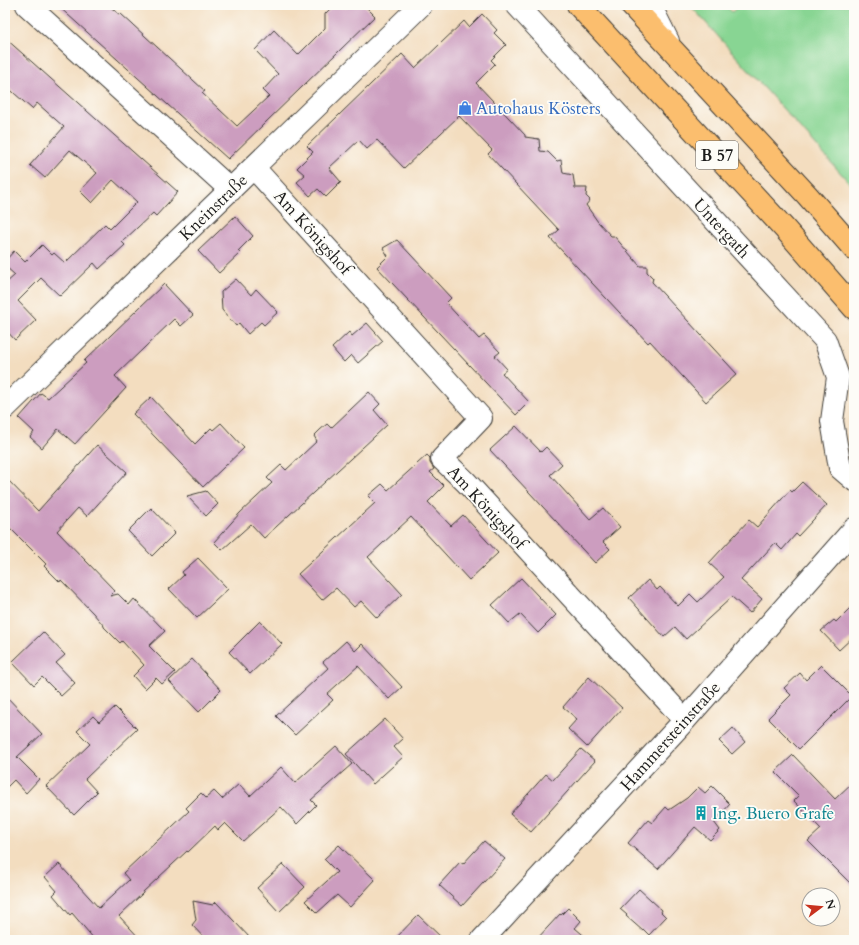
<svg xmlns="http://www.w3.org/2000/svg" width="859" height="945" viewBox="0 0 859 945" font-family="Cardo,serif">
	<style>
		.green { fill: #88d593; stroke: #527858 }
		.building { fill: #cc9dbf }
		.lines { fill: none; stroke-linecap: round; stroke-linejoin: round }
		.minor-casing { stroke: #3c3934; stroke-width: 24 }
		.major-casing { stroke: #3c3934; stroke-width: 24 }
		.minor { stroke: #fff; stroke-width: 22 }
		.major { stroke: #fbbe6e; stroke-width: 22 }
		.labels { text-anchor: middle; stroke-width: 3.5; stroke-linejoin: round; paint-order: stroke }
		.shield { fill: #fdfcf7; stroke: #605f5e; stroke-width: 1 }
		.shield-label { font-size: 16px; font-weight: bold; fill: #1c1c1c }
		.shop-label { font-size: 17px; fill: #366cbe; stroke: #fdfcf7; text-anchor: start }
		.street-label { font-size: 17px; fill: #1c1c1c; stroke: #fdfcf7 }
		.culture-label { font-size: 17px; fill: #0d838f; stroke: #fdfcf7; text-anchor: start }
	</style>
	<rect width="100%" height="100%" fill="#fdfcf7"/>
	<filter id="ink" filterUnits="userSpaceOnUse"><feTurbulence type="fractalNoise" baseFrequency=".025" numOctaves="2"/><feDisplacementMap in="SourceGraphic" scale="8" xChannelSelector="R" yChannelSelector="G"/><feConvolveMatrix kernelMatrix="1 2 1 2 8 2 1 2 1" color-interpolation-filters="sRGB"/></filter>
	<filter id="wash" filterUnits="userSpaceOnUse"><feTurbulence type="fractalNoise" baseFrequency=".012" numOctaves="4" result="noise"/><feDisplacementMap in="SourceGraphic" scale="16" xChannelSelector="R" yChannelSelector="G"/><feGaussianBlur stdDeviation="0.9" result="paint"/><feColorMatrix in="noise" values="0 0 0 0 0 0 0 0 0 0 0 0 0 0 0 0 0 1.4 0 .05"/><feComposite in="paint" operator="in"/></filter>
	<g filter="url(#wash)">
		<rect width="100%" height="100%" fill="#f3ddbf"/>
		<path class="green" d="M690,5H725L732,12L739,5H854V188Z"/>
		<g id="blocks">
			<path class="building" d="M57,5H108L120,15L121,14L205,91L202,93L237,126L269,96L263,90L278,74L255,50L274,30L298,55L325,28V14L332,7L347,8L350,5H364L375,16L228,159Z
				M482,14L497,30L494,33L506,45L491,60L495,64L476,83L525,135V137L539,139L540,151L548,152L557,161L561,160L563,173L573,175L575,188H587L586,196L590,200L586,205L598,222L611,236H614L640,266H647V272L653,278L652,282L737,374L706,402L650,341L648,343L550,238L559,230L488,154L492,150L459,116L404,168L377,140L367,149L359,140L329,168L341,182L326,197L318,189L310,196L297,182L305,175L297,168L313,152L307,146L402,54L415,68L464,21L469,27Z
				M5,38L178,192L156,216L153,213L122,242L125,245L99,269L94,263L60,296L41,278L18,301L36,320L15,340L5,329V284L15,275L5,266V261L14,251L25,262L42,245L52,255L54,253L65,263L105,224L110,229L137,202L113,180L92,203L80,191L97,173L70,150L45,178L30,165L64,127L37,103L32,109L5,85Z
				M235,216L253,236L238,251L240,253L219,273L198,251Z
				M397,240L451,298L446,303L467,326L479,339L484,335L500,352L495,356L507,369L502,373L529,402L516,415L377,267L388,256L383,248Z
				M236,279L251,295L256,289L278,312L264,325L261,322L248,334L239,323L236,326L222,310L221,292Z
				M164,284L193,315L181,326L174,319L115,376L126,388L75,444L58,429L42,448L30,437L34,432L19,418L41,393L48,398L86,363L84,361Z
				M367,323L383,341L358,363L351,355L344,362L332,348L349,332L352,336Z
				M369,392L380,404L374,410L387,425L264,538L251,524L222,550L214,542L240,513L272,483L267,478L281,465L286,470L317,441L314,436L320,430L327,424L331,428Z
				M151,397L195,444L211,428L213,430L221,423L244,448L203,487L133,414Z
				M516,426L541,452L546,447L562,464L550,475L590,519L603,508L620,527L603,542L610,549L595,563L490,450Z
				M97,445L127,472L87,516L78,508L57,531L115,591L110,596L118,594L129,605L134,599L165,631L149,646L175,672L162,684L156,678L145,689L133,676L144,665L122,641L120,643L104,627V626L93,613L61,580L60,582L44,566L46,564L5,523V477L38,511Z
				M427,455L430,458V463L434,469L430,472L444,486L428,502L451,526L463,515L498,553L469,580L411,517L368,557L402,594L377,618L361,601L354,607L336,588L322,600L298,574L375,503L368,496L382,484L388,490Z
				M802,482L827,505L798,536L796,534L782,550L775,543L741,580L762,599L750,613L732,597L686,639L675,627L664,637L629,598L648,580L657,590L660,587L678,606L690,594L698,602L724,577L709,563L749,520L757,527L790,490L792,492Z
				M206,491L218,504L206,516L187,496Z
				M151,508L175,533L152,556L128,531Z
				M198,558L228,589L197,618L169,589L184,575L182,572Z
				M521,578L556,615L538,633L520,614L509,623L492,605Z
				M854,604V636L839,650L821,631L834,620L836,622Z
				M260,621L282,644L250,674L229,652Z
				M43,632L65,655L56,663L75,683L61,696L42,677L34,685L12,662Z
				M346,641L355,651L362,644L402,687L389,699L358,666L327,694L333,700L295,735L276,716L328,668L323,662Z
				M192,659L221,690L199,712L169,681Z
				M821,665L852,696L799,749L768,718L791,695L784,688L800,673L806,680Z
				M589,677L622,708L587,747L568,729L577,719L563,707Z
				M5,695L42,734L17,757L39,779L26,793L14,780L5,789Z
				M115,707L137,729L85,779L97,792L74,815L46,786L90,744L77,731L93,716L99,722Z
				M385,719L403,739L394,747L403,757L373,784L346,754Z
				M733,728L745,742L732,754L719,741Z
				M336,746L352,764L311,800L316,805L297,824L281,807L243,841L225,823L218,830L215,826L188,852L187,851L143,892V893L119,916L141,940H95L72,913L70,915L53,895L57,891L45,877L59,864L99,908L129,880L123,873L189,811L186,808L201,793L206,798L214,791L222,799L239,784L250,796L281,767L295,783Z
				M581,749L595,761L531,832L510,814L546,774L553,780Z
				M793,755L835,799L854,781V887L808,841L821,829L794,801L799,796L775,772Z
				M712,786L730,804L714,822L720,830L710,840L695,827L658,869L628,843L648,820L652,823L666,807L669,810L687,798L698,787L705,793Z
				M484,841L505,859L462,906L439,885L460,862L463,864Z
				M339,845L375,880L350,907L337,895L317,913L305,901L337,872L324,859Z
				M283,864L305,887L279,912L257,888Z
				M639,889L662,910L661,912L666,917L649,935L644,930L643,931L626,916L627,915L620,909Z
				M193,901L213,905L216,902L252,940H206L192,925L196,920Z
				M568,908L581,921L575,928L589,940H536L560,914L561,915Z
				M418,915L444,940H394Z"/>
		</g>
	</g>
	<g filter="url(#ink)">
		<use href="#blocks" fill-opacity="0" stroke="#3c3934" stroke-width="1"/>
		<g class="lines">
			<defs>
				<path id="minor" d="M27,5L231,190
					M517,5L825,340L838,377L832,421L840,468L854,480
					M650,5L668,41
					M254,168L481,418L442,459L466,482L685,720
					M5,408L421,5
					M482,940L685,720L854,529"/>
				<path id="major" d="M578,5L784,228L854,308
					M631,5L807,195L854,249"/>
			</defs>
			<use href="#minor" class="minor-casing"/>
			<use href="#major" class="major-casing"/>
			<use href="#minor" class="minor"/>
			<use href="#major" class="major"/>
		</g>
	</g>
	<defs>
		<symbol id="shop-bare" viewBox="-9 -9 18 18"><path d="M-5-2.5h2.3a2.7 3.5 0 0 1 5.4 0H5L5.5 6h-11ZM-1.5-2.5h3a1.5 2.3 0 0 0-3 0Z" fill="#3f7fe0" stroke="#fdfcf7" stroke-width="2.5" paint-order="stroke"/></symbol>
		<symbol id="building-bare" viewBox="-9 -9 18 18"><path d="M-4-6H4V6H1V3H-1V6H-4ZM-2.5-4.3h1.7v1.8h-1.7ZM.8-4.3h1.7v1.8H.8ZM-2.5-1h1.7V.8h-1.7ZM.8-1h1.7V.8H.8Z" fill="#0f9aa8" stroke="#fdfcf7" stroke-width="2.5" paint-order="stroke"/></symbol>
	</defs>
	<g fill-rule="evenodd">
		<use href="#shop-bare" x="455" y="98" width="20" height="20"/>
		<use href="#building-bare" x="691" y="803" width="20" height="20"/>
	</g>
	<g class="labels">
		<rect class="shield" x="696" y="141" width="42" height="28" rx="3"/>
		<g class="shield-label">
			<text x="717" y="161">B 57</text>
		</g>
		<g class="shop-label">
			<text x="476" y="114">Autohaus Kösters</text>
		</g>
		<g class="street-label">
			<text transform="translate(213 207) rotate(-44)" y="6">Kneinstraße</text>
			<text transform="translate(722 228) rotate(47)" y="6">Untergath</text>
			<text transform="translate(313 232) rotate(48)" y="6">Am Königshof</text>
			<text transform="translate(487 507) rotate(47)" y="6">Am Königshof</text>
			<text transform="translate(670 736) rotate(-48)" y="6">Hammersteinstraße</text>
		</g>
		<g class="culture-label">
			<text x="712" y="819">Ing. Buero Grafe</text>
		</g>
	</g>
	<rect width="859" height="945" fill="none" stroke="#fdfcf7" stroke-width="20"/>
	<g transform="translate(821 907) rotate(74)"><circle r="19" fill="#fdfcf7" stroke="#a3a29f"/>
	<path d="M0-3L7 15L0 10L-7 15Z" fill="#c8321e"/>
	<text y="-6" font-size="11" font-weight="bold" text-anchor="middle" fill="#1c1c1c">N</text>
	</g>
</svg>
